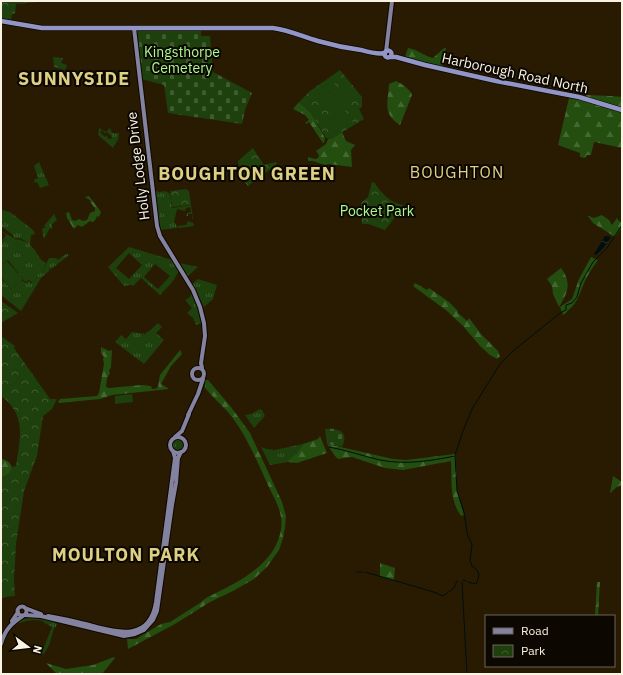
<svg xmlns="http://www.w3.org/2000/svg" width="623" height="675" viewBox="0 0 623 675" font-family="'IBM Plex Sans',sans-serif">
	<style>
		.grass { fill: url(#grass-tufts); fill-rule: evenodd }
		.forest { fill: url(#forest-firs) }
		.cemetery { fill: url(#cemetery-stones) }
		.park { fill: url(#park-crowns) }
		.pitch { fill: #1d400d }
		.water { fill: url(#water-ripples) }
		.lines { fill: none; stroke-linecap: round; stroke-linejoin: round }
		.stream { stroke: #000e0f; stroke-width: 1 }
		.primary-casing { stroke: #100600; stroke-width: 6 }
		.trunk-casing { stroke: #100600; stroke-width: 6 }
		.primary { stroke: #83829f; stroke-width: 4 }
		.trunk { stroke: #9296c6; stroke-width: 4.5 }
		.labels { text-anchor: middle; stroke-width: 4; stroke-linejoin: round; paint-order: stroke }
		.park-label { font-size: 14px; fill: #acfa90; stroke: #0c0701 }
		.street-label { font-size: 14px; fill: #faf2e2; stroke: #0c0701 }
		.quarter-label { font-size: 16px; letter-spacing: 1px; fill: #ded082; stroke: #0c0701 }
		.district-label { font-size: 18px; font-weight: bold; letter-spacing: 1px; fill: #ded082; stroke: #0c0701 }
	</style>
	<defs>
		<pattern id="grass-tufts" width="24" height="20" patternUnits="userSpaceOnUse"><rect width="24" height="20" fill="#1d400d"/><path d="M3 7l-1-3M5 7V3M7 7l1-3M15 17l-1-3M17 17v-4M19 17l1-3" fill="none" stroke="#3f5c30"/></pattern>
		<pattern id="forest-firs" width="22" height="20" patternUnits="userSpaceOnUse"><rect width="22" height="20" fill="#234e0f"/><path d="M5 1l3.5 6h-7zM16 11l3.5 6h-7z" fill="#446832"/></pattern>
		<pattern id="cemetery-stones" width="16" height="16" patternUnits="userSpaceOnUse"><rect width="16" height="16" fill="#1d400d"/><path d="M2 7V4a2 2 0 0 1 4 0v3zM10 15v-3a2 2 0 0 1 4 0v3z" fill="#3f5c30"/></pattern>
		<pattern id="park-crowns" width="20" height="18" patternUnits="userSpaceOnUse"><rect width="20" height="18" fill="#1d400d"/><path d="M2 6a3 3 0 1 1 6 0M12 15a3 3 0 1 1 6 0" fill="none" stroke="#3f5c30"/></pattern>
		<pattern id="water-ripples" width="26" height="14" patternUnits="userSpaceOnUse"><rect width="26" height="14" fill="#000e0f"/><path d="M2 4q2-2 4 0t4 0M15 11q2-2 4 0t4 0" fill="none" stroke="#263232"/></pattern>
	</defs>
	<rect width="100%" height="100%" fill="#281b01"/>
	<path class="grass" d="M99,128L106,132L105,134L102,130L100,132L105,137L106,135L109,139L112,138L111,135L106,132L110,128L112,133H119L118,141L116,140L117,141L113,148L98,135Z
		M39,162L49,185L40,188L37,182L35,183L34,180L38,178L34,166Z
		M154,190L159,192L166,191L170,194L172,208L191,205L193,219H191H192V214H188V216H186L187,213L191,212L190,207L186,208L185,211L177,209L174,222L177,226L186,225L188,221L193,223L194,226L179,228L177,226V228L160,230Z
		M2,210L10,212L33,230L35,234L31,235L30,245C24,240 20,237 13,239C21,239 28,242 33,248C39,254 37,258 46,263L41,275L32,282L29,280L25,282L8,260L1,266V263L3,262H1V243L7,238L1,242L6,235L1,231L14,238L13,235L1,226V213Z
		M54,214L57,220L52,224V229L50,228L44,239L42,230L43,228H46L44,226Z
		M129,247L172,260L179,271L173,281L160,295L141,278L133,286L131,285L124,286L108,267ZM129,253L142,265L129,279L116,268ZM155,264L170,276L158,289L144,277Z
		M66,254L69,255L51,269H48L50,270L41,278L21,311L1,295V278L11,289L22,280L25,283L29,281L31,283L30,284L41,275L49,258H56L58,260Z
		M180,263L198,267L188,276Z
		M198,279L217,285L213,299L204,307L192,284Z
		M192,293L198,307L202,323L196,325L193,318L187,313L192,308L185,300L189,298Z
		M158,323L162,327L156,333L164,340L144,364L115,342L121,335L126,339L132,332L146,334V332H148Z
		M260,409L262,410L265,416L254,428L245,415L251,414Z
		M171 445a7 7 0 1 1 14 0a7 7 0 1 1-14 0Z
		M303,444L297,453L288,460V462L270,465L261,447L267,449L274,450Z
		M29,618H38L56,621L57,622L54,621V622L57,624C55,629 54,627 53,632C51,638 49,650 42,655L37,653L41,654L34,649L42,652L52,627L43,622V621C31,618 23,622 13,625L19,620Z"/>
	<path class="forest" d="M408,48C417,49 424,56 433,58L444,48H446L442,68L405,57Z
		M396,81C402,84 410,89 412,95L400,125C382,113 388,103 389,84Z
		M586,95L611,96L622,97V148L594,142L591,155H587L585,158L580,157V153L558,145L569,98L586,97Z
		M299,102L311,113L325,138L324,143H323L309,122L306,124L305,123L309,120L305,115L293,109Z
		M342,132L346,141L355,145L351,150L352,167L328,164L326,165C319,164 314,160 308,161V157L315,159L318,158L319,155L316,151L326,144L328,139H331Z
		M89,196L101,212L99,217L97,216L96,219L93,222L90,221L82,227L78,225L74,229L67,218L66,213L69,212L72,220L75,221L79,219L83,221L87,220L90,213L95,211V208L90,202L91,201L85,197Z
		M602,215L609,220L612,225L617,218L619,221L622,223V227L615,237L593,223L588,216L594,218Z
		M591,257L598,260C593,267 588,274 585,281C577,299 579,302 563,315L560,307L572,299L579,279Z
		M561,268C572,283 568,292 559,307L553,294L552,286L547,279Z
		M415,283L427,290L429,288L449,302L458,311V313L467,321L469,318L481,334L498,351L500,357L497,359L490,355L480,346L463,326L447,311L413,286Z
		M101,347L109,351L112,350L111,367L109,371L110,373L107,378L106,387L109,388L142,385L151,386L152,389H155L158,387L160,375L180,350L182,354L171,366L161,384L169,389L112,395L100,399L59,403L58,402L60,399L97,396L99,393L104,364L103,359L104,357L101,353Z
		M205,380H208L231,407L250,433L270,476L282,502L286,516L285,527L283,538L279,550L267,567L254,579L233,591L210,602L175,624L128,649L127,639H136L161,624L170,622L200,603L206,598C231,585 258,574 274,549C279,540 283,528 281,517C279,505 272,494 267,483C256,459 245,432 228,412C220,404 212,396 205,388Z
		M320,436L327,453L297,463L288,462V460L297,453L303,444L318,439Z
		M327,444L393,459L406,460L455,454L456,461L457,491L464,515L461,516C449,499 452,480 451,461L403,470L385,468L352,457L338,459L335,456Z
		M2,459C7,460 12,463 12,470L7,476L1,478Z
		M613,476L622,482V485L617,487L610,493Z
		M380,563L395,568L394,580L380,576Z
		M597,582H600L598,616H595Z
		M114,657L115,658L102,674H57L46,663L66,669L93,665Z"/>
	<path class="cemetery" d="M138,30H202L201,31V36H210L213,72L252,93L245,110L242,124L168,113L164,85L141,79L137,33Z
		M325,429C340,428 349,432 342,447L327,444Z"/>
	<path class="park" d="M1,1H49L16,4L15,14H12L11,20L1,19Z
		M53,57L63,58L61,63L67,65L65,70L54,67Z
		M340,70L362,97V107L359,109L364,119L331,139L326,138L311,113L299,102L310,91Z
		M253,148L264,165L276,162L277,164L248,186L243,180L241,182L239,179H240L238,161Z
		M372,182L375,183L376,185C384,196 390,202 403,205V207L385,230L368,224H362L361,203L368,197Z
		M186,189L189,191L191,205L172,207L170,191Z
		M1,301L18,313L1,323Z
		M1,336L15,346L14,348L50,399H57L52,409L43,416L37,456L24,491L16,544L14,579L15,596L4,597L1,599V477C6,476 11,472 12,467L16,466C20,440 27,414 1,396Z"/>
	<path class="pitch" d="M331,80L337,87L324,99L318,92Z
		M346,89L353,98L336,111L329,103Z
		M344,109L353,122L333,135L324,123Z
		M7,261L23,279L11,289L1,277V267Z
		M132,394L133,402L115,404V396Z"/>
	<path class="water" d="M605,236L611,237C606,244 603,249 596,255L594,254Z"/>
	<g class="lines">
		<path class="stream" d="M329,447C346,450 363,456 380,460C404,465 431,461 455,456
			M356,572H362
			M365,572L437,593L438,594L443,596L454,588L457,581
			M463,580L466,581
			M462,582L467,674
			M468,582L476,584L477,582L479,575L477,570L472,566L470,560L472,545L467,533L464,512L457,491L455,455L463,431L472,409L500,364L512,352L560,313L566,310V305L572,303L577,297L581,283L593,262L607,248L622,225"/>
		<defs>
			<path id="primary" d="M134,28L157,226L160,236L193,290L200,307L204,323L205,336L201,363L202,368
				M386,52L392,1
				M192 374a6 6 0 1 1 12 0a6 6 0 1 1-12 0Z
				M188,415L198,394L203,379
				M170 445a8 8 0 1 1 16 0a8 8 0 1 1-16 0Z
				M175,437L182,431L189,414
				M17.5 611a4.5 4.5 0 1 1 9 0a4.5 4.5 0 1 1-9 0Z
				M25,608L41,614
				M25,615L41,616L124,636L135,634L144,630L153,620L157,611L172,505L176,483L178,458L181,452
				M48,616C59,618 70,620 81,623C111,630 149,646 156,602L175,458L173,451
				M12,621L18,612
				M1,644C5,629 12,623 24,615"/>
			<path id="trunk" d="M1,21L42,28H273C289,30 303,37 318,41C332,45 346,48 361,50C368,52 378,55 385,53
				M384.5 54a3.5 3.5 0 1 1 7 0a3.5 3.5 0 1 1-7 0Z
				M391,57H396L425,65L496,81L579,97L622,110"/>
		</defs>
		<use href="#primary" class="primary-casing"/>
		<use href="#trunk" class="trunk-casing"/>
		<use href="#primary" class="primary"/>
		<use href="#trunk" class="trunk"/>
	</g>
	<g class="labels">
		<g class="park-label">
			<text x="182" y="57">Kingsthorpe<tspan x="182" dy="16">Cemetery</tspan></text>
			<text x="377" y="216">Pocket Park</text>
		</g>
		<g class="street-label">
			<text transform="translate(515 73) rotate(12)" y="5">Harborough Road North</text>
			<text transform="translate(138 166) rotate(-97)" y="5">Holly Lodge Drive</text>
		</g>
		<g class="quarter-label">
			<text x="457" y="178">BOUGHTON</text>
		</g>
		<g class="district-label">
			<text x="74" y="85">SUNNYSIDE</text>
			<text x="247" y="180">BOUGHTON GREEN</text>
			<text x="126" y="561">MOULTON PARK</text>
		</g>
	</g>
	<rect width="623" height="675" fill="none" stroke="#faf2e2" stroke-width="4"/>
	<rect x="485" y="615" width="130" height="52" fill="#0c0701" stroke="#6b655b"/>
	<rect x="493" y="628" width="20" height="6" fill="#83829f" stroke="#6b655b"/>
	<text x="521" y="635" font-size="12" fill="#faf2e2">Road</text>
	<rect x="493" y="645" width="20" height="12" fill="url(#park-crowns)" stroke="#6b655b"/>
	<text x="521" y="655" font-size="12" fill="#faf2e2">Park</text>
	<g transform="translate(28 647) rotate(105)" stroke="#0c0701" stroke-width="3" paint-order="stroke">
	<path d="M0-3L7 15L0 10L-7 15Z" fill="#faf2e2"/>
	<text y="-6" font-size="11" font-weight="bold" text-anchor="middle" fill="#faf2e2">N</text>
	</g>
</svg>
